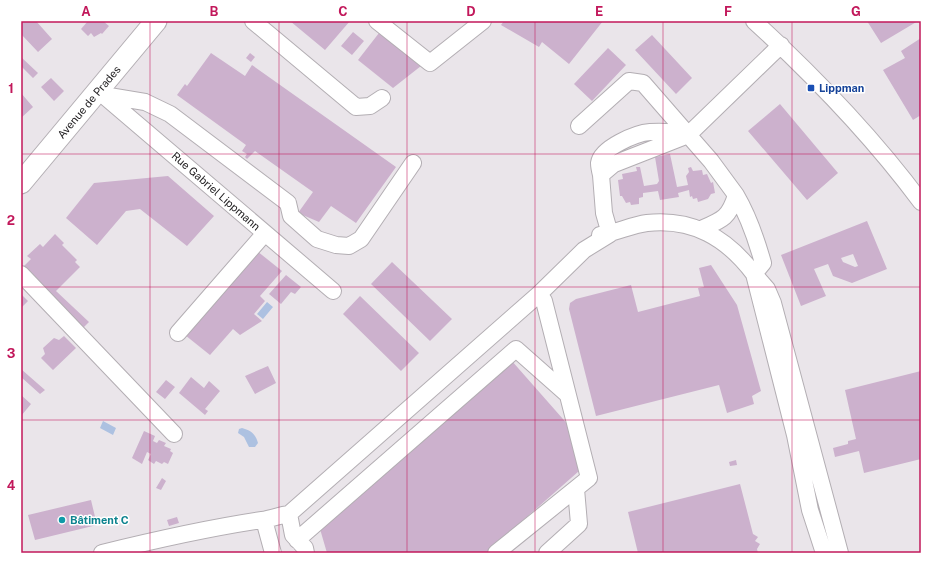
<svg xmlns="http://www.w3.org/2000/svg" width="942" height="574" viewBox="0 0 942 574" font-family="'Public Sans',sans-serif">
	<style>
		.water { fill: #adc1e1 }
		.building { fill: #ccb1cd; fill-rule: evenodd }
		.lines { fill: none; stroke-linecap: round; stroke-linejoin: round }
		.minor-casing { stroke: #b3aeb3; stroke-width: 18 }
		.major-casing { stroke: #b3aeb3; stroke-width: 23 }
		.minor { stroke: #fff; stroke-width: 16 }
		.major { stroke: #fff; stroke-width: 21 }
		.grid { fill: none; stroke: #c2185b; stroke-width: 1; stroke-opacity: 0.55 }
		.transit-dot { fill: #1a4fb4; stroke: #fff; stroke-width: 1.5 }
		.culture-dot { fill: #0f9aa8; stroke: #fff; stroke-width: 1.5 }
		.labels { text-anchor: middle; stroke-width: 3; stroke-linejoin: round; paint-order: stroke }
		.transit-label { font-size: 11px; font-weight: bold; fill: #164399; stroke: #fff; text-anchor: start }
		.street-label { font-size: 11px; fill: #232123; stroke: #fff }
		.culture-label { font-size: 11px; font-weight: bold; fill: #0d838f; stroke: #fff; text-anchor: start }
		.neatline { fill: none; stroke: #c2185b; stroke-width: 1.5 }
		.grid-label { font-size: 13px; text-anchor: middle; font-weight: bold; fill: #c2185b }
	</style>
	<rect width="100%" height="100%" fill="#eae5ea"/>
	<path class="water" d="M267,302L273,307L263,319L257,314Z
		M103,421L116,428L113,435L100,428Z
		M242,428C250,430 256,434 258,443L255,447H249L244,437L238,433L239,429Z"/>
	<path class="building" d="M21,21H36L52,39L38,52L21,34Z
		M88,21H103L109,26L102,34L101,33L94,37L91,33L88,36L81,29Z
		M290,21H350L325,50Z
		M504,21H603L569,64L542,42L539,47L501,25Z
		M867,21H918L881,43Z
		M353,32L364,41L352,55L341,46Z
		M379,33L421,66L393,88L358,60Z
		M652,35L692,78L676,94L635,50Z
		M921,38V115L913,120L883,70L905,58L901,51Z
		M608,48L626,65L592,101L574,84Z
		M211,53L245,76L252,65L396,167L356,223L331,206L319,222L298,213L313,192L255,151L247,159L245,157L247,154L242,151L246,145L177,95L185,84L187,86Z
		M250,53L255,57L251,62L246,58Z
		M21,57L38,73L33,78L21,66Z
		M51,78L64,91L54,101L41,87Z
		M21,93L33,107L21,118Z
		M780,104L838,173L807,200L748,131Z
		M670,154L677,187L688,185L686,176L689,172L688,168L691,167L693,171L702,170L703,175L707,174L711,183L713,182L715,193L711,194L708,199L698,202L697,198L693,199L692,196L690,197L689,190L678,193L679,197L660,200L658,191L643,193V197L639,198V204L631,205L630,202L626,203L622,196H620L618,180L623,179L622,174L637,171L636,167H640L644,186L657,184L659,181L655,157Z
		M168,176L214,216L187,246L140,209L126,211L97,245L66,218L94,183Z
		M867,221L887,269L852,283L833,276L828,264L814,269L826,296L801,306L781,255ZM853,254L858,266L855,267L843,262L841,258Z
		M55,234L64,243L62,245L77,260L75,262L80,267L56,291L89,322L81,330L21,269L31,259L27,256L40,244L43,247Z
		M257,251L282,271L260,296L265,301L254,314L262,321L240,335L233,329L210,355L185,335Z
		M392,262L452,319L430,341L371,284Z
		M711,265L737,305L761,391L752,396L754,404L727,413L719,385L596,416L569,309L570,303L576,299L631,285L638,312L700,296L698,288L704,287L699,268Z
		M286,275L301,287L295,294L291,292L281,304L269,294Z
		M21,294L28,301L21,308Z
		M360,296L419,353L401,371L343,314Z
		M64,336L76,348L53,370L41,358L45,354L43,348L54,338L59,340Z
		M511,360L570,427L579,471L486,553H327L320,529Z
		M268,366L276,383L255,394L245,376Z
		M21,369L45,390L40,394L21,377Z
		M921,371V459L864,473L859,451L835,457L833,448L848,444V441L856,439L845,390Z
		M191,377L204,388L209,381L220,391L205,409L208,411L205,415L179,393Z
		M166,380L175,387L165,399L156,392Z
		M21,395L31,404L21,416Z
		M144,431L155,436L153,441L157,443L159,440L166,443L164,446L171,449L170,451L173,453L168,464L164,462L162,464L156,461L154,464L148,460L151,454L147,452L142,464L132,458Z
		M736,460L737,465L730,466L729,462Z
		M162,478L166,481L161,490L156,488Z
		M740,484L753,534L758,537L755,541L760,544L757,549L758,553H638L628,512Z
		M91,500L97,525L35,540L28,515Z
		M177,517L179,523L169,526L167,520Z"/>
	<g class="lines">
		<defs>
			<path id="minor" d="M253,21L356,107L370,106L382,98
				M377,21L430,63L483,21
				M754,21C815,77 872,136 921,202
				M103,95L145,102L170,114L288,203L291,216L317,239L336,245L349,246L361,239L413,163
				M103,95L333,291
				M579,126L629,81L643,83L711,161L736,195
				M601,175C600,171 599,167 599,163C601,148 636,133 650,132C663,131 674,132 687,134
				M610,234L604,213L601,175L614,164L688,135L781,45
				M600,235C616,233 631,225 647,223C693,218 727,238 754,274L763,263C756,238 749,217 736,195C729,218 722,220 701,229
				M21,274L174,434
				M178,333L265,233
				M289,514L293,535L305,548L306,553
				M264,520L273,553
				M297,540L516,349L568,395
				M102,553C155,540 208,528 262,520C271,519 280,515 289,514L539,294L584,250L610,234
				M496,553L589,478L544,301L539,294
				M547,553L579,524L576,489
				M824,553L810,510L795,435L754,274L767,289L773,303L840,553"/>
			<path id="major" d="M21,183L156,21"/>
		</defs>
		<use href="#minor" class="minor-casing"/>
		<use href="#major" class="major-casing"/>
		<use href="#minor" class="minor"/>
		<use href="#major" class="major"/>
	</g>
	<path class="grid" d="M150,21V553M279,21V553M407,21V553M535,21V553M663,21V553M792,21V553M21,154H921M21,287H921M21,420H921"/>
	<rect class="transit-dot" x="807" y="84" width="8" height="8" rx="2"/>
	<circle class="culture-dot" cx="62" cy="520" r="4"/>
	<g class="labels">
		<g class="transit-label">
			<text x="819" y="92">Lippman</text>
		</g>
		<g class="street-label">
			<text transform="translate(89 102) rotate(-50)" y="4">Avenue de Prades</text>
			<text transform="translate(216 191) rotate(41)" y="4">Rue Gabriel Lippmann</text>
		</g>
		<g class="culture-label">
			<text x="70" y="524">Bâtiment C</text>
		</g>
	</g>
	<rect width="942" height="574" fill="none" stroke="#ffffff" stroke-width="44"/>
	<rect x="22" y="22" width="898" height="530" class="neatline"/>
	<g class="grid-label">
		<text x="86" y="16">A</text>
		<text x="214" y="16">B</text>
		<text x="343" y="16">C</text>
		<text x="471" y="16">D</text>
		<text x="599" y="16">E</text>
		<text x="728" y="16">F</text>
		<text x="856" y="16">G</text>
		<text x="11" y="93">1</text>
		<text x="11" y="225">2</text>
		<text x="11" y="358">3</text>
		<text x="11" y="490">4</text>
	</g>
</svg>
